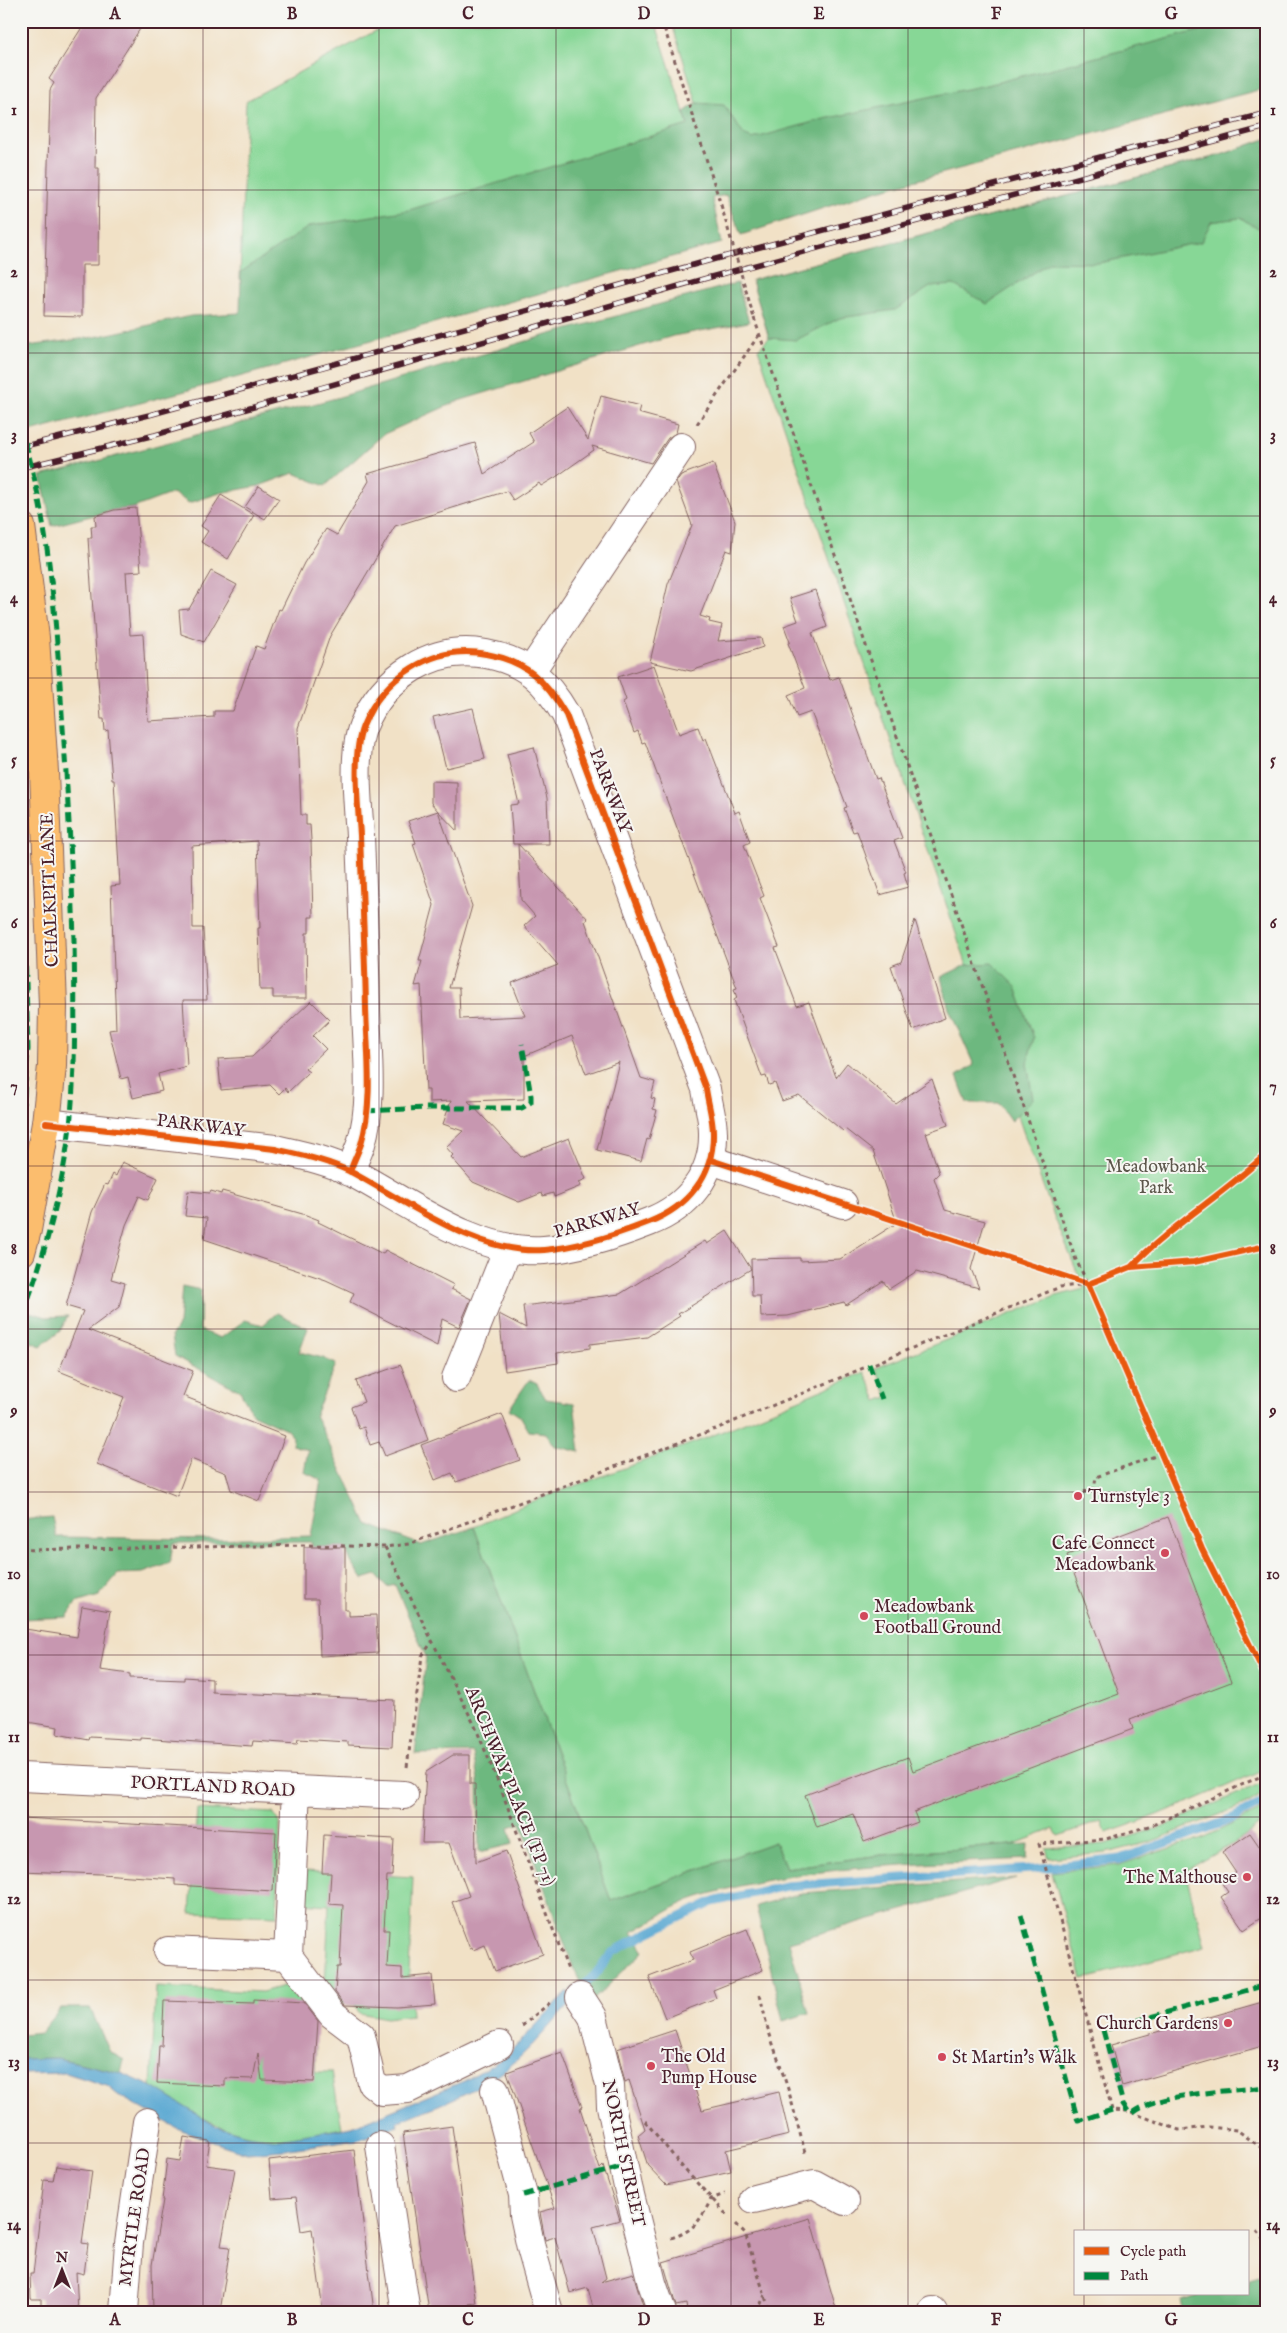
<svg xmlns="http://www.w3.org/2000/svg" width="1287" height="2333" viewBox="0 0 1287 2333" font-family="'IM FELL English',serif">
	<style>
		.green { fill: #87d796; stroke: #687b60 }
		.forest { fill: #6db87f; stroke: #5c6c55 }
		.water { fill: #59a7d2; stroke: #52637e }
		.lines { fill: none; stroke-linecap: round; stroke-linejoin: round }
		.stream { stroke: #59a7d2; stroke-width: 9 }
		.building { fill: #c797b0 }
		.minor-casing { stroke: #846361; stroke-width: 30 }
		.major-casing { stroke: #846361; stroke-width: 30 }
		.path { stroke: #846361; stroke-width: 3; stroke-dasharray: 4 4; stroke-linecap: butt }
		.minor { stroke: #fff; stroke-width: 28 }
		.major { stroke: #fbbd6e; stroke-width: 28 }
		.rail-casing { stroke: #4a1f2b; stroke-width: 5.5 }
		.rail { stroke: #f6f6f2; stroke-width: 4; stroke-dasharray: 11; stroke-linecap: butt }
		.path-bridge { stroke: #846361; stroke-width: 3; stroke-dasharray: 4 4; stroke-linecap: butt }
		.quiet { stroke: #00873e; stroke-width: 5; stroke-dasharray: 10 5; stroke-linecap: butt }
		.cycleway-casing { stroke: #f6f6f2; stroke-width: 9 }
		.cycleway { stroke: #e8590c; stroke-width: 6 }
		.grid { fill: none; stroke: #4a1f2b; stroke-width: 1; stroke-opacity: 0.55 }
		.poi-dot { fill: #d1495b; stroke: #f6f6f2; stroke-width: 2 }
		.labels { text-anchor: middle; stroke-width: 4; stroke-linejoin: round; paint-order: stroke }
		.street-label { font-size: 18px; fill: #4a1f2b; stroke: #f6f6f2 }
		.park-label { font-size: 18px; fill: #5c564b; stroke: #f6f6f2 }
		.poi-label { font-size: 18px; fill: #4a1f2b; stroke: #f6f6f2; text-anchor: start }
		.neatline { fill: none; stroke: #4a1f2b; stroke-width: 2 }
		.grid-label { font-size: 16px; text-anchor: middle; font-weight: bold; fill: #4a1f2b }
	</style>
	<rect width="100%" height="100%" fill="#f6f6f2"/>
	<filter id="ink" filterUnits="userSpaceOnUse"><feTurbulence type="fractalNoise" baseFrequency=".02" numOctaves="2"/><feDisplacementMap in="SourceGraphic" scale="10" xChannelSelector="R" yChannelSelector="G"/><feConvolveMatrix kernelMatrix="1 2 1 2 8 2 1 2 1" color-interpolation-filters="sRGB"/></filter>
	<filter id="wash" filterUnits="userSpaceOnUse"><feTurbulence type="fractalNoise" baseFrequency=".0096" numOctaves="4" result="noise"/><feDisplacementMap in="SourceGraphic" scale="20" xChannelSelector="R" yChannelSelector="G"/><feGaussianBlur stdDeviation="1.12" result="paint"/><feColorMatrix in="noise" values="0 0 0 0 0 0 0 0 0 0 0 0 0 0 0 0 0 1.4 0 .05"/><feComposite in="paint" operator="in"/></filter>
	<g filter="url(#wash)">
		<rect width="100%" height="100%" fill="#f1e1c6"/>
		<path class="green" d="M394,21H655L711,198L240,279L246,101Z
			M671,21H1266L726,195Z
			M1266,139V1768C1213,1793 1161,1815 1106,1833L1102,1821L1058,1836L1054,1829L1012,1845L881,1855L786,1868L775,1842L611,1901L474,1527L531,1502L704,1439L865,1372L877,1401L888,1397L876,1368L1056,1296L1084,1289L1054,1216L1023,1131L758,349L769,338L752,280L1221,155Z
			M1266,1781V1793L1244,1805L1150,1842L1106,1853L1049,1858L1046,1848L1105,1844L1162,1827Z
			M1266,1808V1820C1240,1841 1213,1855 1185,1871L1205,1946L1082,1979L1052,1872L1119,1865L1205,1837Z
			M197,1809L273,1813L280,1824L277,1916L190,1913Z
			M304,1871L413,1877L409,1972L412,2015L387,2018L359,2013L355,2005L334,2004L335,1992L325,1986L329,1905L302,1903Z
			M283,1986L299,1987L314,2003L312,2039L316,2046L315,2072H332L342,2128C321,2132 298,2139 277,2139C225,2137 193,2112 151,2086L156,1987L262,1992Z"/>
		<path class="forest" d="M1237,21H1266V88L879,190L741,235L726,195L712,198L722,243L235,378L30,432L21,402V347L95,337L191,316L240,313L241,272L310,226L409,210L688,125L684,112L697,103L724,105L744,135L752,139L824,119L991,84Z
			M1266,139V228L1262,230L1240,218L1211,222L1201,242L1099,263L1050,262L987,304L954,285L930,287L895,310L840,318L796,340L769,338L752,280L1221,155Z
			M737,283L749,322L673,336L458,401L384,434L325,486L294,473L259,486L220,493L189,503L173,493L133,508L114,510L52,526L41,476L336,398L540,337Z
			M992,963L1016,987L1034,1038L1027,1063L1033,1099L1011,1121L998,1103H967L957,1076L974,1065L949,1009L941,977L966,965Z
			M182,1286L201,1290L200,1330L221,1338L245,1320L263,1325L277,1313L308,1328L299,1352L323,1358L336,1364L315,1415L367,1524L421,1545L474,1527L611,1901L775,1842L786,1868L881,1855L1012,1845L1028,1844L1027,1859C918,1865 805,1864 699,1897C676,1904 653,1921 632,1932L644,1951L590,2003L573,1967L521,1823L509,1827L513,1844L479,1852L478,1780L473,1753L415,1754L426,1657L395,1585L387,1587L376,1575L363,1579L351,1562L345,1547H312V1542L173,1543L170,1563L143,1573L118,1574L99,1596L76,1603L67,1617L21,1619V1520L52,1517L56,1537L213,1539L311,1536L321,1480L304,1472L308,1450L292,1445L293,1437L286,1429L253,1414L240,1391L175,1356L172,1335L179,1324Z
			M30,1312L46,1317L68,1316L60,1331L41,1346L21,1338Z
			M529,1380L537,1384L546,1399L574,1403L580,1452L555,1446L546,1433L529,1431L521,1417L509,1409Z
			M1016,1878L789,1942L809,2013L783,2021L756,1906L801,1893Z
			M61,2008H90L110,2052L124,2060L121,2073L57,2058L21,2059V2035L41,2033Z
			M1266,2275V2312H1184L1181,2300L1200,2294H1248V2280Z"/>
		<path class="water" d="M568,1991L573,2001C554,2020 537,2042 517,2060C483,2090 438,2105 397,2122L398,2126L351,2142L350,2140L283,2150L247,2153L210,2141L177,2128L118,2095L107,2086L66,2073L21,2074V2059L57,2058L121,2073L151,2086L216,2126L246,2135L278,2139L352,2127L464,2081L507,2056Z"/>
		<g class="lines">
			<path class="stream" d="M575,1992L594,1976L613,1952L648,1933L712,1902L786,1886L1032,1869L1121,1859L1227,1821L1266,1801"/>
		</g>
		<g id="blocks">
			<path class="building" d="M86,21H145L96,98L95,168H99L98,265H82V317L44,316L50,90L54,83L49,79Z
				M601,396L640,406L638,413L678,424L676,433L668,438L651,463L592,446L594,450L556,477L541,486L539,483L513,500L507,491L395,526L330,636L298,728L301,815H306V825H310L311,840L313,917H309V933H306L307,998H273V990H260L258,928H260L257,841L192,846L193,928H203L207,1000H183L187,1066L158,1074L162,1091L133,1098L128,1077L121,1079L109,1030L116,1029L111,886L120,885L114,780H112L108,730L105,731L104,719H101L91,584L88,538H92L91,526H96L95,516L114,510L136,508L141,571L126,572L130,635L143,634L148,721L214,717V711H233L256,646L264,649L279,609L281,610L304,563L326,529L337,535L369,481L367,474L475,443L484,474L534,442L529,433L567,407L588,440Z
				M713,463L735,521L732,552L726,550L700,616L710,619L709,622L722,625L718,641L761,638L763,647L691,671L650,662L668,584L692,525L676,482L681,475Z
				M259,486L279,499L265,519L245,507Z
				M221,495L254,515L228,559L201,542L208,531L201,526Z
				M211,571L237,585L204,642L181,634L179,610L189,609Z
				M815,590L827,627L812,633L830,680L839,677L876,779L879,778L902,838L894,841L906,872L904,873L908,887L880,895L857,831L853,832L844,808L847,807L811,712L797,717L788,695L805,688L788,643L790,642L784,626L798,621L790,598Z
				M654,665L679,734L698,727L703,740L706,738L735,813L739,811L750,842L744,845L764,896L760,898L779,947L775,948L797,1006L809,1002L836,1077L847,1063L896,1104L932,1079L948,1125L926,1133L939,1173L934,1178L945,1210L985,1221L971,1269L979,1288L917,1271L889,1289L883,1281L846,1305L844,1302L788,1316L761,1317L760,1296H752L751,1259L800,1258V1261L840,1259L897,1223L873,1151L845,1129L843,1131L799,1095L782,1101L775,1083L769,1085L766,1076L762,1077L734,1000L737,998L734,989L737,988L701,892L645,742L642,743L638,731L634,733L623,702L626,700L618,677Z
				M473,708L485,759L446,768L433,717Z
				M534,747L547,798L549,844H518L588,919L585,921L641,1078L655,1082L651,1098L655,1099L653,1109L657,1110L649,1140L647,1139L641,1161L597,1150L619,1062L586,1074L572,1036L524,1056V1099L468,1101L521,1157L569,1138L586,1179L579,1182L581,1186L554,1197L553,1193L543,1196L542,1193L519,1202L473,1182L451,1157L453,1155L446,1147L463,1131L443,1124L451,1101L429,1102V1090H426L421,985L415,986L422,961H419L434,905L413,844L416,843L408,821L438,811L431,803V781L457,782V831L438,811L472,906L449,988H459L460,1019L525,1016L512,983L558,965L524,926L535,916L521,900L518,844H513L510,805L519,804L507,754Z
				M915,920L945,1018L913,1030L891,966L901,962Z
				M311,1001L330,1020L313,1036L326,1049L305,1069L309,1072L288,1092L285,1088L279,1094L270,1085L221,1090L218,1059L252,1057Z
				M122,1162L158,1178L148,1200L139,1196L126,1225L111,1279L125,1283L119,1307L88,1330L193,1371L183,1396L285,1436L259,1501L231,1490L226,1473L191,1459L177,1496L97,1464L124,1397L59,1371L83,1311L66,1306L92,1212L105,1184L108,1185L113,1174L116,1176Z
				M188,1191L210,1193L211,1191L221,1194L222,1191L306,1215L319,1220L318,1222L383,1254L385,1250L454,1285L451,1289L471,1299L459,1327L442,1319L437,1346L350,1302L354,1293L326,1280L204,1239L207,1218L185,1216Z
				M727,1231L751,1269L678,1314L680,1316L647,1337L590,1344V1348L557,1353L558,1363L505,1371L499,1314L526,1328L523,1306L620,1294L705,1241L707,1244Z
				M401,1365L428,1440L385,1456L379,1442L370,1445L364,1427L359,1429L351,1407L364,1402L356,1381Z
				M502,1414L520,1460L456,1482L452,1473L435,1480L421,1445Z
				M1168,1517L1231,1682L1130,1720L1133,1729L914,1812L918,1822L864,1842L853,1814L817,1827L805,1795L908,1757L913,1771L1119,1694L1067,1555Z
				M304,1547H345V1610H349V1616L376,1615L378,1653L320,1656L318,1599H304Z
				M82,1606L110,1611L100,1670L130,1674V1678L184,1680V1677L212,1679V1692L394,1700L392,1747L348,1745V1742L298,1739L297,1744L253,1741L252,1746L141,1738V1740L90,1737L89,1740L57,1734L58,1727L21,1721V1653L25,1629L77,1637Z
				M453,1755H470V1784H475L476,1862L506,1851L543,1954L495,1971L485,1945L473,1950L472,1948L470,1949L452,1902L469,1896L449,1843H422L426,1772Z
				M21,1818L276,1832L273,1891L175,1885V1879L101,1874L21,1871Z
				M1250,1833L1266,1856V1915L1244,1930L1221,1897L1228,1892L1221,1882L1236,1873L1222,1852Z
				M324,1835L394,1839L392,1876H387L384,1930H389L387,1967L402,1968V1978L432,1975L435,2004L397,2007L345,2005L335,1992L337,1967H340L343,1905L329,1904L331,1873H322Z
				M747,1929L763,1970L713,1990L716,1998L665,2018L649,1977L693,1960L690,1952Z
				M253,2000L304,2003L318,2021L314,2082L262,2080L258,2053L253,2079L225,2078V2086L157,2083L159,2046H162L164,2001L253,2004Z
				M1266,2001V2045L1122,2086L1111,2045Z
				M675,2030L702,2110L779,2092L789,2135L726,2150L731,2171L666,2185L648,2166L638,2135L645,2129L629,2080L625,2082L617,2049Z
				M562,2052L582,2107L580,2108L600,2169L603,2166L620,2220L593,2227L606,2278L601,2282L633,2273L645,2312H594L588,2288L570,2293L555,2237L545,2240L540,2212L555,2208L507,2072Z
				M452,2126L476,2303L469,2304L470,2312H429L403,2133Z
				M184,2137L210,2141L206,2165L235,2169L221,2246L230,2247L220,2312H153L152,2265L163,2200H162L167,2159L180,2161Z
				M354,2150L374,2312H323L312,2229L301,2231L296,2197L272,2199L269,2160Z
				M56,2166L92,2171L82,2243L88,2244L84,2274L76,2272L78,2312H41V2299H31L30,2274H33L44,2180L53,2181Z
				M810,2218L837,2312H687L686,2304L676,2306L663,2262Z"/>
		</g>
	</g>
	<g filter="url(#ink)">
		<use href="#blocks" fill-opacity="0" stroke="#846361" stroke-width="1"/>
		<g class="lines">
			<defs>
				<path id="minor" d="M531,671L681,447
					M46,1123L275,1149C301,1155 327,1160 351,1172C408,1202 476,1255 544,1250C580,1247 616,1235 649,1222C688,1207 714,1175 713,1133C713,1119 708,1103 706,1089L566,715C546,681 526,661 486,654C433,644 383,677 363,726C352,753 358,806 360,835C362,893 365,950 366,1008C367,1052 374,1101 361,1144C358,1153 353,1162 350,1172
					M711,1160L843,1204
					M456,1378L508,1248
					M21,1777L404,1795
					M168,1951L288,1956
					M288,1956L332,2014L361,2036L372,2083L382,2091L408,2089L499,2045
					M288,1956L296,1790
					M580,1997L593,2017L610,2085L611,2106L628,2187L652,2283L662,2312
					M495,2090L523,2195L524,2215L531,2248L549,2312
					M380,2146L406,2312
					M754,2199L814,2184L845,2201
					M933,2311V2312
					M124,2312L129,2243L147,2122"/>
				<path id="major" d="M21,526L35,638L44,772L53,1006L52,1066L46,1123L27,1230L21,1252"/>
			</defs>
			<use href="#minor" class="minor-casing"/>
			<use href="#major" class="major-casing"/>
			<path class="path" d="M662,21L721,205
				M754,318L1076,1260L1088,1284L1202,1549L1266,1677
				M697,424L759,335
				M1131,1267C1172,1224 1223,1195 1266,1154
				M1084,1492L1094,1489L1096,1477L1161,1454
				M385,1547L475,1726L501,1789L568,1970
				M21,1550L308,1545L385,1547L409,1544L718,1428L1060,1287L1088,1284L1131,1267L1194,1262L1266,1246
				M407,1767L422,1656L432,1642
				M1266,1774L1155,1824L1106,1839L1039,1844L1112,2110L1128,2111L1179,2130L1209,2127L1237,2130L1266,2151
				M760,1995L767,2026L789,2092L806,2156
				M522,2026L552,2001
				M645,2121L684,2169L728,2216
				M736,2224L745,2233L770,2312
				M1257,2231L1266,2242
				M671,2238C694,2231 701,2220 711,2199L725,2194
				M757,2312L765,2295"/>
			<use href="#minor" class="minor"/>
			<use href="#major" class="major"/>
			<defs>
				<path id="rail" d="M21,447L149,415L704,262L1266,113
					M21,468L155,435L707,278L1266,127"/>
			</defs>
			<use href="#rail" class="rail-casing"/>
			<use href="#rail" class="rail"/>
			<path class="path-bridge" d="M721,205L754,318"/>
			<path class="quiet" d="M21,428C51,525 56,627 63,728C68,799 72,870 74,941C75,1002 76,1065 70,1126C62,1191 44,1258 21,1319
				M21,817L28,1049L21,1126
				M366,1111L424,1108H522L531,1102V1096L522,1044
				M869,1364L882,1399
				M1021,1915L1078,2121L1112,2110
				M1128,2111L1123,2104L1103,2030L1266,1985
				M1133,2113C1157,2093 1233,2091 1266,2087
				M523,2195L624,2166"/>
			<defs>
				<path id="cycleway" d="M46,1123L275,1149C301,1155 327,1160 351,1172C408,1202 476,1255 544,1250C580,1247 616,1235 649,1222C688,1207 714,1175 713,1133C713,1119 708,1103 706,1089L566,715C546,681 526,661 486,654C433,644 383,677 363,726C352,753 358,806 360,835C362,893 365,950 366,1008C367,1052 374,1101 361,1144C358,1153 353,1162 350,1172
					M711,1160L1088,1284L1131,1267L1194,1262L1266,1246
					M1131,1267C1171,1225 1223,1195 1266,1154
					M1088,1284L1202,1549L1266,1677"/>
			</defs>
			<use href="#cycleway" class="cycleway-casing"/>
			<use href="#cycleway" class="cycleway"/>
		</g>
	</g>
	<path class="grid" d="M203,21V2312M379,21V2312M556,21V2312M731,21V2312M908,21V2312M1084,21V2232M21,190H1266M21,353H1266M21,516H1266M21,678H1266M21,841H1266M21,1004H1266M21,1166H1266M21,1329H1266M21,1492H1266M21,1655H1266M21,1817H1266M21,1980H1266M21,2143H1266M1084,2294V2312"/>
	<g class="poi-dot">
		<circle cx="1078" cy="1496" r="5"/>
		<circle cx="1165" cy="1553" r="5"/>
		<circle cx="864" cy="1616" r="5"/>
		<circle cx="1247" cy="1877" r="5"/>
		<circle cx="1228" cy="2023" r="5"/>
		<circle cx="942" cy="2057" r="5"/>
		<circle cx="651" cy="2066" r="5"/>
	</g>
	<g class="labels">
		<g class="street-label">
			<text transform="translate(611 791) rotate(69)" y="6">PARKWAY</text>
			<text transform="translate(49 890) rotate(-92)" y="6">CHALKPIT LANE</text>
			<text transform="translate(201 1125) rotate(7)" y="6">PARKWAY</text>
			<text transform="translate(597 1220) rotate(-16)" y="6">PARKWAY</text>
			<text transform="translate(213 1786) rotate(3)" y="6">PORTLAND ROAD</text>
			<text transform="translate(511 1786) rotate(68)" y="6">ARCHWAY PLACE (FP 71)</text>
			<text transform="translate(624 2153) rotate(78)" y="6">NORTH STREET</text>
			<text transform="translate(134 2217) rotate(-82)" y="6">MYRTLE ROAD</text>
		</g>
		<g class="park-label">
			<text x="1156" y="1172">Meadowbank<tspan x="1156" dy="21">Park</tspan></text>
		</g>
		<g class="poi-label">
			<text x="1088" y="1502">Turnstyle 3</text>
			<text x="1155" y="1549" text-anchor="end">Cafe Connect<tspan x="1155" dy="21">Meadowbank</tspan></text>
			<text x="874" y="1612">Meadowbank<tspan x="874" dy="21">Football Ground</tspan></text>
			<text x="1237" y="1883" text-anchor="end">The Malthouse</text>
			<text x="1218" y="2029" text-anchor="end">Church Gardens</text>
			<text x="661" y="2062">The Old<tspan x="661" dy="21">Pump House</tspan></text>
			<text x="952" y="2063">St Martin's Walk</text>
		</g>
	</g>
	<rect width="1287" height="2333" fill="none" stroke="#f6f6f2" stroke-width="55"/>
	<rect x="1074" y="2230" width="175" height="65" fill="#f6f6f2" stroke="#b1a0a2"/>
	<rect x="1084" y="2247" width="25" height="8" fill="#e8590c" stroke="#b1a0a2"/>
	<text x="1120" y="2256" font-size="15" fill="#4a1f2b">Cycle path</text>
	<rect x="1084" y="2272" width="25" height="8" fill="#00873e" stroke="#b1a0a2"/>
	<text x="1120" y="2280" font-size="15" fill="#4a1f2b">Path</text>
	<g transform="translate(62 2270)" stroke="#f6f6f2" stroke-width="4" paint-order="stroke">
	<path d="M0-4L9 19L0 12L-9 19Z" fill="#4a1f2b"/>
	<text y="-8" font-size="14" font-weight="bold" text-anchor="middle" fill="#4a1f2b">N</text>
	</g>
	<rect x="28" y="28" width="1232" height="2278" class="neatline"/>
	<g class="grid-label">
		<text x="115" y="19">A</text>
		<text x="292" y="19">B</text>
		<text x="468" y="19">C</text>
		<text x="644" y="19">D</text>
		<text x="819" y="19">E</text>
		<text x="996" y="19">F</text>
		<text x="1171" y="19">G</text>
		<text x="14" y="115">1</text>
		<text x="1273" y="115">1</text>
		<text x="14" y="277">2</text>
		<text x="1273" y="277">2</text>
		<text x="14" y="440">3</text>
		<text x="1273" y="440">3</text>
		<text x="14" y="603">4</text>
		<text x="1273" y="603">4</text>
		<text x="14" y="765">5</text>
		<text x="1273" y="765">5</text>
		<text x="14" y="928">6</text>
		<text x="1273" y="928">6</text>
		<text x="14" y="1091">7</text>
		<text x="1273" y="1091">7</text>
		<text x="14" y="1254">8</text>
		<text x="1273" y="1254">8</text>
		<text x="14" y="1416">9</text>
		<text x="1273" y="1416">9</text>
		<text x="14" y="1579">10</text>
		<text x="1273" y="1579">10</text>
		<text x="14" y="1742">11</text>
		<text x="1273" y="1742">11</text>
		<text x="14" y="1904">12</text>
		<text x="1273" y="1904">12</text>
		<text x="14" y="2067">13</text>
		<text x="1273" y="2067">13</text>
		<text x="14" y="2230">14</text>
		<text x="1273" y="2230">14</text>
		<text x="115" y="2325">A</text>
		<text x="292" y="2325">B</text>
		<text x="468" y="2325">C</text>
		<text x="644" y="2325">D</text>
		<text x="819" y="2325">E</text>
		<text x="996" y="2325">F</text>
		<text x="1171" y="2325">G</text>
	</g>
</svg>
